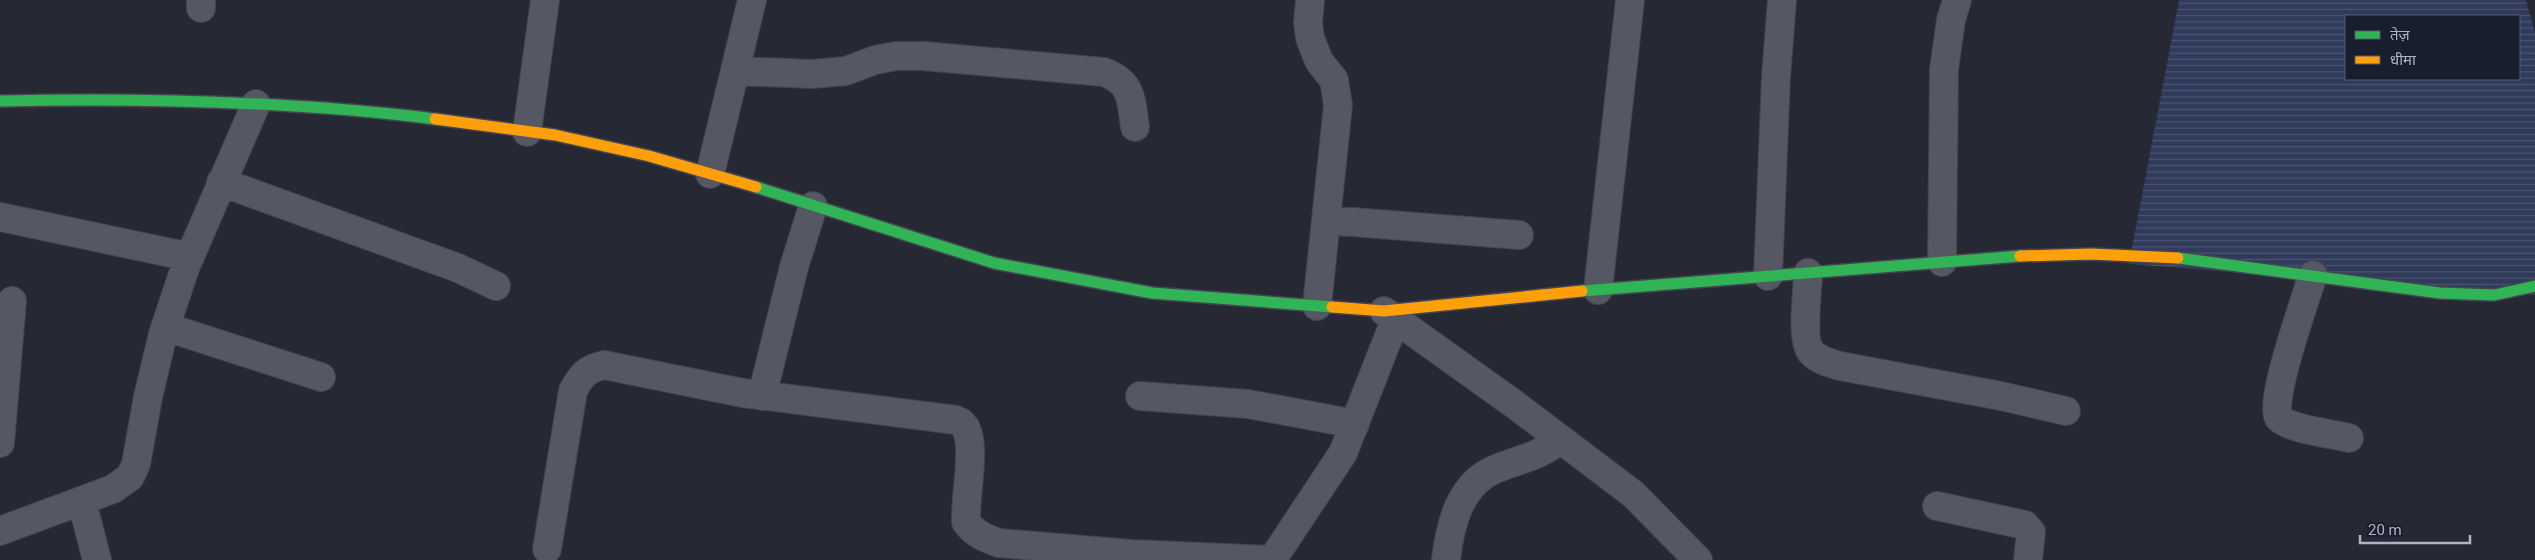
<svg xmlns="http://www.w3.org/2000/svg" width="2535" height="560" viewBox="0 0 2535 560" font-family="Roboto,'Noto Sans Devanagari',sans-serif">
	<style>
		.water { fill: url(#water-rules); fill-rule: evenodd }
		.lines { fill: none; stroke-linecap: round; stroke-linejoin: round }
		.street-casing { stroke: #42444c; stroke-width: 30 }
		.fast-casing { stroke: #434650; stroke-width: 14 }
		.slow-casing { stroke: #434650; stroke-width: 14 }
		.street { stroke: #555862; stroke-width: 28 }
		.fast { stroke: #30b455; stroke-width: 11 }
		.slow { stroke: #ff9f0a; stroke-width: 11 }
	</style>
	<defs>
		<pattern id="water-rules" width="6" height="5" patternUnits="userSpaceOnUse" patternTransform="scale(1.25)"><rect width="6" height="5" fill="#303a5b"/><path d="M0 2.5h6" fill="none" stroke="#4b5471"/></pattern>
	</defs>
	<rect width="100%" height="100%" fill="#262933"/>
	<path class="water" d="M2179,0H2526L2535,33V295L2129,264ZM2346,16H2519V79H2346Z"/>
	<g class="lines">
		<defs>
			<path id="street" d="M1310,0L1308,23L1310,38L1319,61L1334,80L1338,105L1317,306
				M201,8V0
				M735,71L812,74L846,71L875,60L896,56H923L1104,72C1133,83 1131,100 1135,127
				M527,132L545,0
				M710,174L752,0
				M221,182L458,268L496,286
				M0,217L190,257
				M1327,220L1519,235
				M1942,262L1944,69L1951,20L1957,0
				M1808,273C1808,290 1800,341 1812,353C1820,361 1830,363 1840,366L2001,396L2066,411
				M2313,275C2306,297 2268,404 2279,418C2289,429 2334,434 2349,438
				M1768,276L1776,77L1782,0
				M1598,290L1630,0
				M1384,311L1514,404L1633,494L1698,560
				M166,327L321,377
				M762,396L794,267L813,206
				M1140,396L1248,404L1355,424
				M0,443L12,301
				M82,502L97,560
				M1937,506L2025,525L2031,532L2028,560
				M0,531L113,489L130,477L136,464L148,397L163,334L185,268L256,104
				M547,549L573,391C581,375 587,369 604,365L743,393L956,420C962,422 965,425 967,431C975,452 965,497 966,522C975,534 985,538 999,543L1131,554L1274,560
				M1272,560L1343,453L1396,318
				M1446,560C1450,524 1460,482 1498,468C1523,458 1539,457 1560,439"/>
			<path id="fast" d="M0,101C145,98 291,101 435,119
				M756,187L994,263L1152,293L1332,307
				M2178,258L2440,293L2494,295L2535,286
				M1582,291L2020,256"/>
			<path id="slow" d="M435,119L555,135L649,156L756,187
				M2020,256L2091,254L2178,258
				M1332,307L1384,311L1582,291"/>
		</defs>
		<use href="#street" class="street-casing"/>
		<use href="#fast" class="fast-casing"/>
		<use href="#slow" class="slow-casing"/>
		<use href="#street" class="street"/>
		<use href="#fast" class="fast"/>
		<use href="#slow" class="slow"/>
	</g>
	<rect x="2345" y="15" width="175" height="65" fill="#191e2e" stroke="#555a6b"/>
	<rect x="2355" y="31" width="25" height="8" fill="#30b455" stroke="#555a6b"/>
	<text x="2390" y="40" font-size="15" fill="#aeb3c6">तेज़</text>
	<rect x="2355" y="56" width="25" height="8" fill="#ff9f0a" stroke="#555a6b"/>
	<text x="2390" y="65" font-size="15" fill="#aeb3c6">धीमा</text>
	<path d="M2360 535v8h110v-8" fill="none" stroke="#aeb3c6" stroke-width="2.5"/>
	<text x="2368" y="535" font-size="15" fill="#aeb3c6" stroke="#191e2e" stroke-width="4" paint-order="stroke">20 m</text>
</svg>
